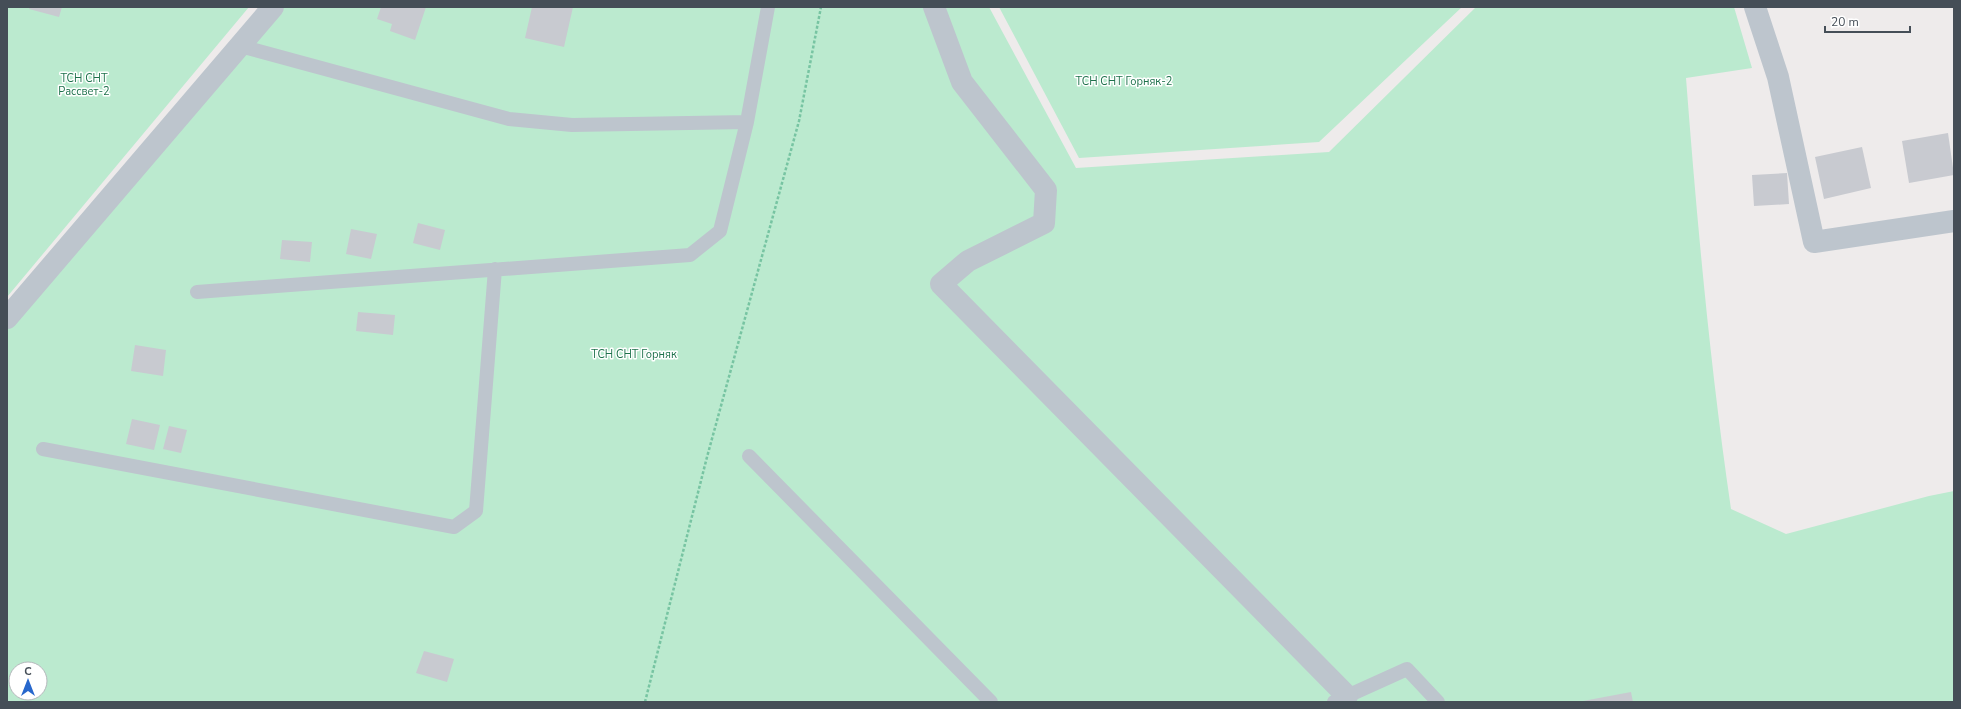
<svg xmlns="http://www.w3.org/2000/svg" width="1961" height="709" viewBox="0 0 1961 709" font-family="'Nunito Sans',sans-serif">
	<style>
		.green { fill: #bbeacf; fill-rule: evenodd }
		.building { fill: #c8cad0 }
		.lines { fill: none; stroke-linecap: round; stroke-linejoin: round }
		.path { stroke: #77c4a2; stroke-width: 2.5; stroke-dasharray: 3 2; stroke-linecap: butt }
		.lane { stroke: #bdc5cd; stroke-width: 14 }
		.street { stroke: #bdc5cd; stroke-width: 22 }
		.labels { text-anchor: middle; stroke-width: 3; stroke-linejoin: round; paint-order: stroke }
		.park-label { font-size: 11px; fill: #1d714b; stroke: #fff }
	</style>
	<rect width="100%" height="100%" fill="#eeebeb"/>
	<path class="green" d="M7,7H249L7,297Z
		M282,7H989L1076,168L1329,152L1476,7H1734L1752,68L1686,78C1697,222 1710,365 1731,509L1786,534L1929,496L1954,491V702H7V321ZM16,669H40V693H16Z
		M999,7H1462L1319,142L1079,158Z"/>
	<path class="building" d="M30,7H62L59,17L29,9Z
		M381,7H426L415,40L390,31L392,24L377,19Z
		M532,7H573L564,47L525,38Z
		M1948,133L1954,175L1909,183L1902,141Z
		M1862,147L1871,188L1824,199L1815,157Z
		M1787,173L1789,204L1754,206L1752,175Z
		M418,223L445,230L440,250L413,243Z
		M351,229L377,234L371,259L346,254Z
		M282,240L312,242L310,262L280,259Z
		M358,312L395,315L393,335L356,331Z
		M135,345L166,350L163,376L131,371Z
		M132,419L160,425L154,450L126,444Z
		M169,426L187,430L181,453L163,449Z
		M424,651L454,659L447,682L416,673Z
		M1631,692L1633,702H1583V701Z"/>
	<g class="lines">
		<path class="path" d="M645,702L707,457L799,121L821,7"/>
		<path class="lane" d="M240,46L509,119L572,125L747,122L768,7
			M197,292L690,255L720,231L747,122
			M43,449L454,527L476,511L495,269
			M749,456L991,702
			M1334,702L1407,669L1438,702"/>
		<path class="street" d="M934,7L962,82L1046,190L1044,223L968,261L941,284L1347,696
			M1755,7L1778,77L1814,242L1954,221
			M7,318L273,7"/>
	</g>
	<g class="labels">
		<g class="park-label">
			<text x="84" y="82">ТСН СНТ<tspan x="84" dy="13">Рассвет-2</tspan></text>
			<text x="1124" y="85">ТСН СНТ Горняк-2</text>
			<text x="634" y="358">ТСН СНТ Горняк</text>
		</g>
	</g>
	<rect width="1961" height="709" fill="none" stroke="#454e57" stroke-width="16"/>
	<g transform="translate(28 681)"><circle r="19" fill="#ffffff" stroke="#b5b8bc"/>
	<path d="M0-3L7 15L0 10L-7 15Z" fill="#2767cc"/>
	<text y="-6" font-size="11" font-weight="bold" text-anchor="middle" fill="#454e57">С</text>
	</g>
	<path d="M1825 26v6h85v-6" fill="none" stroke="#454e57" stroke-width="2"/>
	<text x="1831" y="26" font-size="12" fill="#454e57" stroke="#ffffff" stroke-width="3" paint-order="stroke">20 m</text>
</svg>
